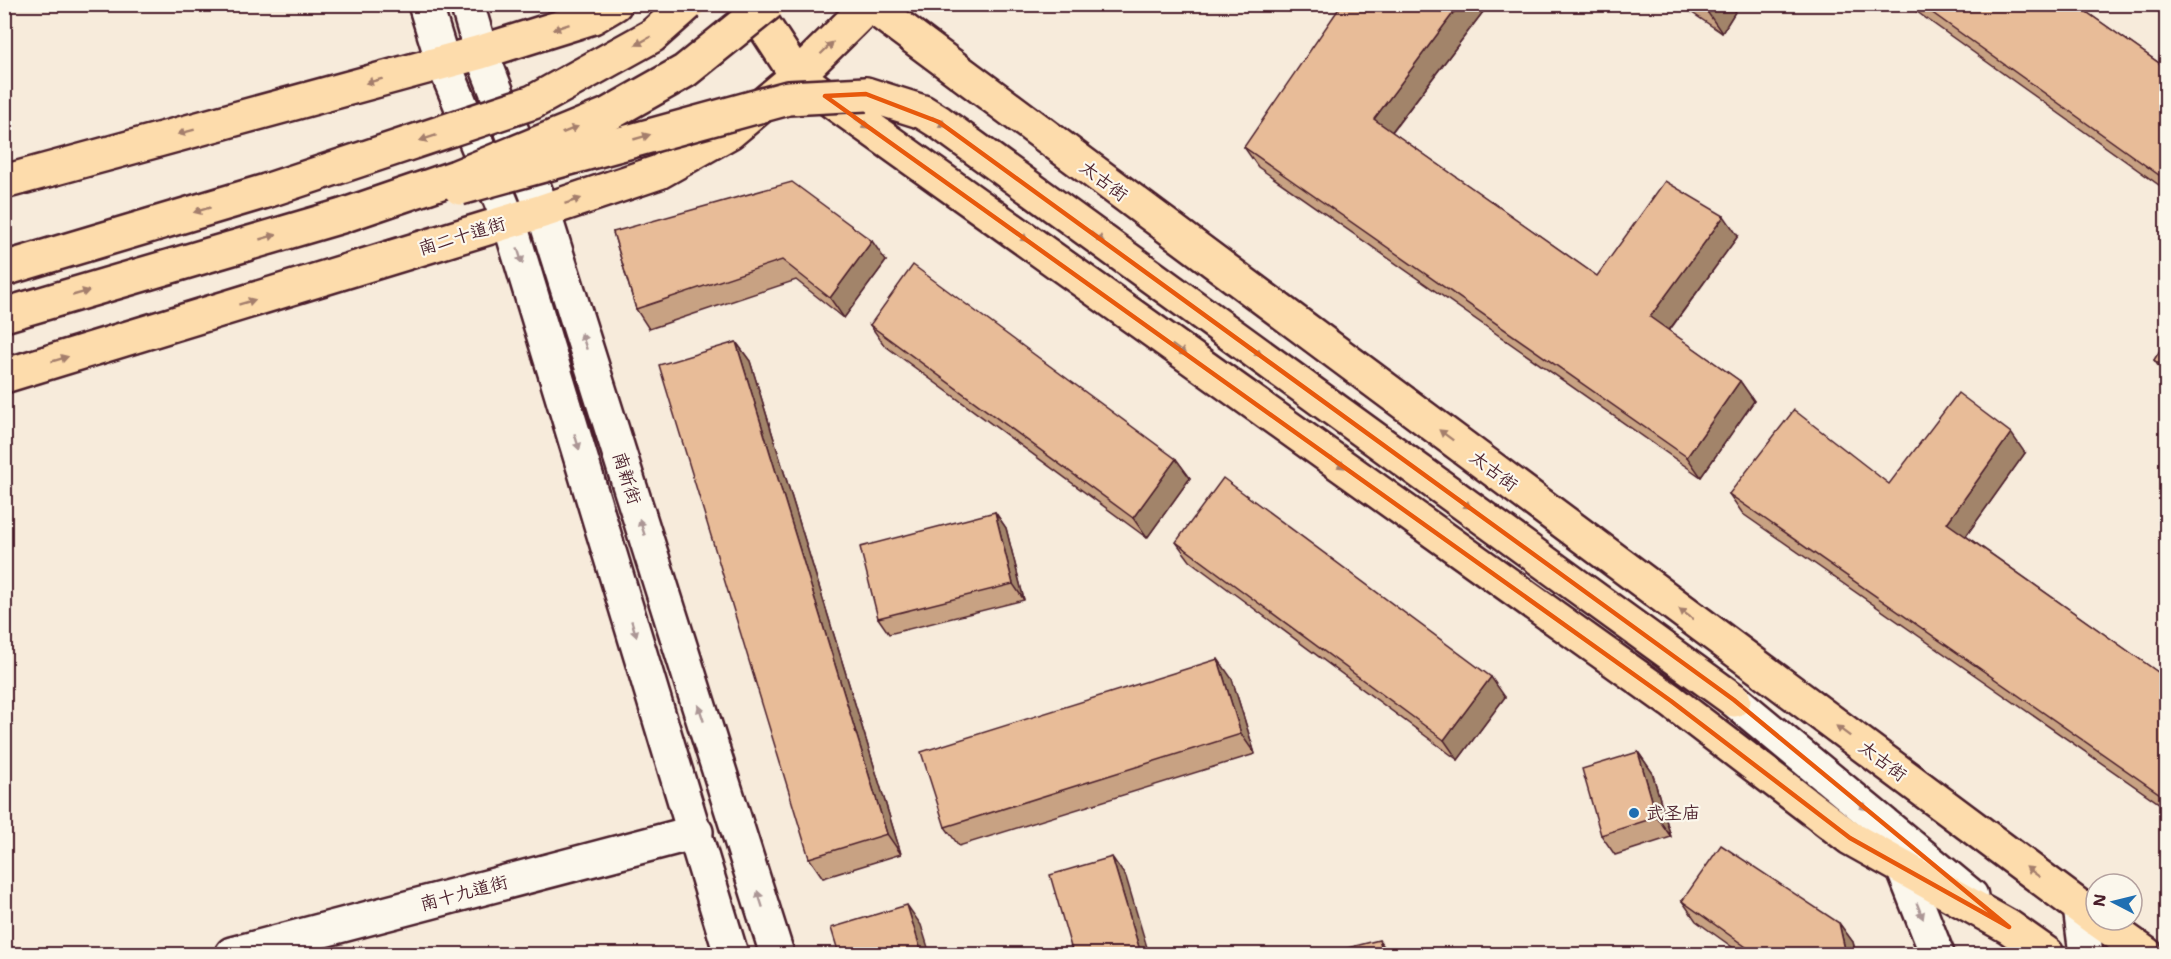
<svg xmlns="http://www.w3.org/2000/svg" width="2171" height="959" viewBox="0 0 2171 959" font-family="'Shantell Sans','LXGW WenKai TC',sans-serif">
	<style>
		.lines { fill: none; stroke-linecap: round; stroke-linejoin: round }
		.tertiary-casing { stroke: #4a1f2b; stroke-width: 38 }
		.secondary-casing { stroke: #4a1f2b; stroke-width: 38 }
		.primary-casing { stroke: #4a1f2b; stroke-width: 38 }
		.tertiary { stroke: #fbf7ec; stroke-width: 33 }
		.secondary { stroke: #fbf7ec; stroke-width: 33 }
		.primary { stroke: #fddcac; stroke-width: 33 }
		.primary-bridge-casing { stroke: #4a1f2b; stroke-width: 38; stroke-linecap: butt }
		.trunk-bridge-casing { stroke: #4a1f2b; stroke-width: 38; stroke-linecap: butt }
		.primary-bridge { stroke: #fddcac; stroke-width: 33 }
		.trunk-bridge { stroke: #fddcac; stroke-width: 33 }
		.wall { fill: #c8a283; stroke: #4a1f2b; stroke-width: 1.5 }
		.shaded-wall { fill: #a2846a; stroke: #4a1f2b; stroke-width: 1.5 }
		.building { fill: #e8bc98; stroke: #4a1f2b; stroke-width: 1.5 }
		.oneway { fill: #a47e6c }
		.oneway2 { fill: #ab9695 }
		.marked { fill: none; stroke: #e8590c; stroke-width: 4.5; stroke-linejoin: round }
		.poi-dot { fill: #1f6fb2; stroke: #fbf7ec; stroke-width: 2 }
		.labels { text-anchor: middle; stroke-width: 4.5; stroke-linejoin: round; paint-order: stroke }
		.street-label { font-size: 18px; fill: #4a1f2b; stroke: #fbf7ec }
		.poi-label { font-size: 18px; fill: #4a1f2b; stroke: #fbf7ec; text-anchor: start }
	</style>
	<rect width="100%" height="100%" fill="#f7ebdb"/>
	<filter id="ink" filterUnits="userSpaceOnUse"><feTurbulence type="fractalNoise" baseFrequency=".0167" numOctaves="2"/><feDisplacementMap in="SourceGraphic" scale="12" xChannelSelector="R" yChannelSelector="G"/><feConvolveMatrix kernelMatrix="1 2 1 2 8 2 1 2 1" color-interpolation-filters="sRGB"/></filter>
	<g filter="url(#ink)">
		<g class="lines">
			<defs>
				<path id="tertiary" d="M1734,700L1971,896
					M232,954L696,832"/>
				<path id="secondary" d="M425,4L443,62L509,221L731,954
					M467,4L481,52L543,211L777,954
					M1903,868L1937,954
					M2080,907L2086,954"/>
				<path id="primary" d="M750,4L797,76L1671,701L1850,838L2009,927L2047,954
					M869,4L2096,919
					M866,94L923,112L939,122L1734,700
					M4,182L481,52L593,17L615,4
					M4,376L543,211L659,172L730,132L797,76L870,4
					M2098,920L2146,954"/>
			</defs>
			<use href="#tertiary" class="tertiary-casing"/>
			<use href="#secondary" class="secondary-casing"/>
			<use href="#primary" class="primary-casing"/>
			<use href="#tertiary" class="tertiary"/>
			<use href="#secondary" class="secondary"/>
			<use href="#primary" class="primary"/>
			<defs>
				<path id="primary-bridge" d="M460,188L788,98L866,94"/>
				<path id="trunk-bridge" d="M4,269L266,191L533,102L652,36L688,4
					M4,315L342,216L456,177L607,115L685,71L768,4"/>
			</defs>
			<use href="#primary-bridge" class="primary-bridge-casing"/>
			<use href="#trunk-bridge" class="trunk-bridge-casing"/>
			<use href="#primary-bridge" class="primary-bridge"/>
			<use href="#trunk-bridge" class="trunk-bridge"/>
		</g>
		<path class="wall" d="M1489,4L1392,132L1597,276L1738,236L1669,331L1740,381L1754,401L1701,477L1258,167L1244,147Z
			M1679,4H1740L1722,33Z
			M1906,4H2075L2166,68V190Z
			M613,232L886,261L844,318L796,280L649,329L636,309Z
			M870,325L1176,459L1190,478L1147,538L884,345Z
			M2166,341V377L2154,360Z
			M736,342L750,361L901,854L823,878L809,858Z
			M2025,453L1966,536L2162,675L2166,668V808L1743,514L1729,494L1889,484Z
			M995,512L1006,528L1024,600L889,634L878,618Z
			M1176,542L1505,697L1458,760L1190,561Z
			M1232,679L1255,754L959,846L945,827Z
			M1638,752L1652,772L1671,837L1615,855L1601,835Z
			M1682,901L1839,923L1853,942L1856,954H1742L1696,921Z"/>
		<path class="shaded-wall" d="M1460,4H1489L1387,138L1374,119Z
			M1713,4H1740L1722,33L1708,13Z
			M1724,216L1738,236L1664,337L1650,317Z
			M872,241L886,261L844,318L830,298Z
			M736,342L750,361L901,854L887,834Z
			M1740,381L1754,401L1701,477L1687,457Z
			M2011,433L2025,453L1961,543L1947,523Z
			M1176,459L1190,478L1147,538L1133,518Z
			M995,512L1006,528L1024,600L1013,584Z
			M1218,659L1232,679L1255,754L1241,734Z
			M1491,677L1505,697L1458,760L1444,740Z
			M1638,752L1652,772L1671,837L1657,817Z
			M1112,857L1126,877L1149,954H1141Z
			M907,905L921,925L930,954H922Z
			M1839,923L1853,942L1856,954H1846Z
			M1379,940L1390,954H1383Z"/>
		<path class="building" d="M1342,4H1460L1374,119L1597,276L1665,181L1724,216L1650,317L1740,381L1687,457L1244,147Z
			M1695,4H1713L1708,13Z
			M1920,4H2075L2166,68V180Z
			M792,182L872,241L830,298L782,260L636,309L613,232Z
			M913,265L1176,459L1133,518L870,325Z
			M2166,341V369L2154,360Z
			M736,342L887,834L809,858L659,365Z
			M1958,393L2011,433L1947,523L2162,675L2166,668V798L1729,494L1794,410L1889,484Z
			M1223,478L1491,677L1444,740L1176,542Z
			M995,512L1013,584L878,618L860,547Z
			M1218,659L1241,734L945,827L921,752Z
			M1638,752L1657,817L1601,835L1582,769Z
			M1721,845L1839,923L1846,954H1756L1682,901Z
			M1112,857L1141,954H1073L1050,875Z
			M907,905L922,954H839L831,928Z
			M1379,940L1383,954H1324Z"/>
		<defs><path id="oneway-solid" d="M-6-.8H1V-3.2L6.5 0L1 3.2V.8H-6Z" transform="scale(1.5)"/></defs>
		<g class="oneway">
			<use href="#oneway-solid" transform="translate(561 27) rotate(162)"/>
			<use href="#oneway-solid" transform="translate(643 41) rotate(151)"/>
			<use href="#oneway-solid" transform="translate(827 48) rotate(-44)"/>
			<use href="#oneway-solid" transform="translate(374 81) rotate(165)"/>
			<use href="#oneway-solid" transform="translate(939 122) rotate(34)"/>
			<use href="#oneway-solid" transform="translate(862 123) rotate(36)"/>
			<use href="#oneway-solid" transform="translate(570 130) rotate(-22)"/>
			<use href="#oneway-solid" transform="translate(186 132) rotate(165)"/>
			<use href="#oneway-solid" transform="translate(642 137) rotate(-16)"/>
			<use href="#oneway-solid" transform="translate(428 138) rotate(162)"/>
			<use href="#oneway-solid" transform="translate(573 201) rotate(-18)"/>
			<use href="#oneway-solid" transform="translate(202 210) rotate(163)"/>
			<use href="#oneway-solid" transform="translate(1021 236) rotate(36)"/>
			<use href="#oneway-solid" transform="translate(268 237) rotate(-16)"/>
			<use href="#oneway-solid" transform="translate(1097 237) rotate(36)"/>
			<use href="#oneway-solid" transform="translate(81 293) rotate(-16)"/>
			<use href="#oneway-solid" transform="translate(247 302) rotate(-17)"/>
			<use href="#oneway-solid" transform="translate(1179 350) rotate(36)"/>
			<use href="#oneway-solid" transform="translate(1255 351) rotate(36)"/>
			<use href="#oneway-solid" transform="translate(60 359) rotate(-17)"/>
			<use href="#oneway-solid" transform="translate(1446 435) rotate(-143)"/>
			<use href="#oneway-solid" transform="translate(1338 463) rotate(36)"/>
			<use href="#oneway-solid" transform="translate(1464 503) rotate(36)"/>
			<use href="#oneway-solid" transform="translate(1686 614) rotate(-143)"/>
			<use href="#oneway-solid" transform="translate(1843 731) rotate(-143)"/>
			<use href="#oneway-solid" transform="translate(2033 872) rotate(-143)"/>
		</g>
		<g class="oneway2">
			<use href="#oneway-solid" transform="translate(520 256) rotate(73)"/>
			<use href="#oneway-solid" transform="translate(584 341) rotate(-108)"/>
			<use href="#oneway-solid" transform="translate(577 442) rotate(73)"/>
			<use href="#oneway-solid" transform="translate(642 527) rotate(-108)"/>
			<use href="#oneway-solid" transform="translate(634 629) rotate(73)"/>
			<use href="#oneway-solid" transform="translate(701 713) rotate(-108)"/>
			<use href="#oneway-solid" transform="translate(1860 804) rotate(40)"/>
			<use href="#oneway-solid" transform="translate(760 899) rotate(-108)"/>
			<use href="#oneway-solid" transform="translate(1920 911) rotate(68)"/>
		</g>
	</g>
	<path class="marked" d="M866,94L939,122L1734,700L2009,927L1850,838L1671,701L825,96Z"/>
	<circle class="poi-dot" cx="1634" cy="813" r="6"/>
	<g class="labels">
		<g class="street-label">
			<text transform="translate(1104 181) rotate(37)" y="6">太古街</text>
			<text transform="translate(462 236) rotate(-17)" y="6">南二十道街</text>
			<text transform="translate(1494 471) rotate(37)" y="6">太古街</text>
			<text transform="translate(627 478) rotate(72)" y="6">南新街</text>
			<text transform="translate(1883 761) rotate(37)" y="6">太古街</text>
			<text transform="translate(464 893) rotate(-15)" y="6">南十九道街</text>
		</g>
		<g class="poi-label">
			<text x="1646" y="819">武圣庙</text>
		</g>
	</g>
	<rect width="2171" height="959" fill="none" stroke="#fbf7ec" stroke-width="24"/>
	<rect x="12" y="12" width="2147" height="935" fill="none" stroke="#4a1f2b" stroke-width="2" filter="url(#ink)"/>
	<g transform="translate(2114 902) rotate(277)"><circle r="28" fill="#fbf7ec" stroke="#b4a19f" stroke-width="1.5"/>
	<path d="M0-4.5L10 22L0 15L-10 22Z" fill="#1f6fb2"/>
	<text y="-9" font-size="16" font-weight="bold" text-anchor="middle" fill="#4a1f2b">N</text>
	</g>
</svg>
